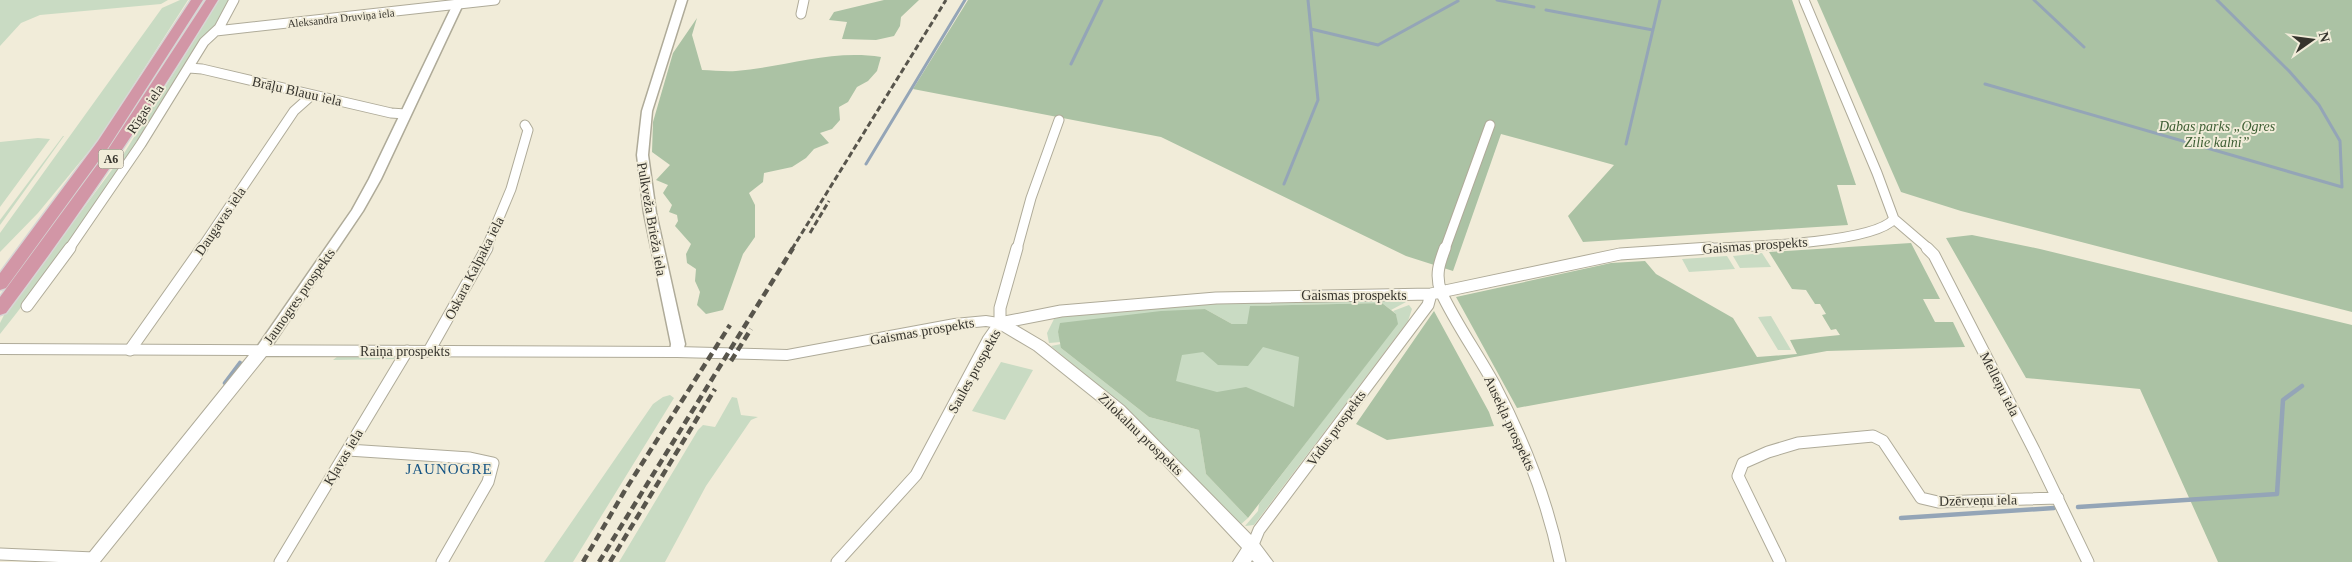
<svg xmlns="http://www.w3.org/2000/svg" width="2352" height="562" viewBox="0 0 2352 562" font-family="Georgia,serif">
	<style>
		.green { fill: #c9dbc3 }
		.forest { fill: #abc2a4; fill-rule: evenodd }
		.lines { fill: none; stroke-linecap: round; stroke-linejoin: round }
		.stream-far1 { stroke: #94a5b7; stroke-width: 3 }
		.stream { stroke: #94a5b7; stroke-width: 4.5 }
		.minor-far1-casing { stroke: #afab99; stroke-width: 11 }
		.minor-casing { stroke: #afab99; stroke-width: 13 }
		.tertiary-casing { stroke: #afab99; stroke-width: 3 }
		.secondary-casing { stroke: #afab99; stroke-width: 2 }
		.trunk-casing { stroke: #d7d6d5; stroke-width: 3 }
		.minor-far1 { stroke: #fff; stroke-width: 9 }
		.minor { stroke: #fff; stroke-width: 11 }
		.tertiary { fill: #fff; fill-rule: evenodd }
		.secondary { fill: #fff; fill-rule: evenodd }
		.trunk { fill: #d296a6; fill-rule: evenodd }
		.rail-far1 { stroke: #58554c; stroke-width: 3; stroke-dasharray: 6 3; stroke-linecap: butt }
		.rail { stroke: #58554c; stroke-width: 4.5; stroke-dasharray: 8 4.5; stroke-linecap: butt }
		.labels { text-anchor: middle; stroke-width: 4; stroke-linejoin: round; paint-order: stroke }
		.far-street-label { font-size: 11px; fill: #36342d; stroke: #f1ecd9 }
		.shield { fill: #f1ecd9; stroke: #6e6b61; stroke-width: 1 }
		.shield-label { font-size: 12px; font-weight: bold; fill: #36342d }
		.street-label { font-size: 14px; fill: #36342d; stroke: #f1ecd9 }
		.park-label { font-size: 14px; font-style: italic; fill: #3d5e33; stroke: #f1ecd9 }
		.neighbourhood-label { font-size: 15px; letter-spacing: 1px; fill: #145383; stroke: #f1ecd9 }
	</style>
	<rect width="100%" height="100%" fill="#f1ecd9"/>
	<path class="green" d="M0,0H168L161,4L40,15L21,23L0,46Z
		M180,0H188L99,139L38,213L0,252V233L162,8Z
		M219,0H231C194,67 148,131 104,193C70,241 37,288 0,334V323L4,315L123,155Z
		M63,136H64L0,225V220Z
		M38,138L50,139L0,207V142Z
		M1762,253L1771,267L1740,268L1733,256Z
		M1727,256L1735,269L1689,272L1682,259Z
		M1397,299L1406,302L1391,310L1382,303L1251,306L1248,324H1232L1205,309L1058,332L1061,342L1049,343L1047,333L1054,319L1067,315L1210,301Z
		M1409,305L1412,309L1408,321L1254,525L1245,526L1258,511L1259,504L1397,324L1396,314L1393,311Z
		M1771,316L1791,350H1778L1758,317Z
		M1117,329L1298,339L1317,382L1271,456L1237,440Z
		M1061,344V348L1149,417L1199,430L1206,474L1248,518L1240,525L1128,411L1051,346Z
		M338,356H392L397,359L333,360Z
		M1001,362L1033,370L1005,420L972,411Z
		M670,395L674,398L573,562H544L653,404L663,397Z
		M732,397L737,398L741,415L758,417L751,420L706,486L665,562H619L698,430L703,425L715,427Z"/>
	<path class="forest" d="M884,0H919L901,17L900,26L894,36L876,40L842,39L847,22L829,20L834,12Z
		M968,0H1792L1856,185H1837L1848,225L1583,242L1568,216L1614,165L1501,134L1453,271L1406,256L1161,137L913,89Z
		M1817,0H2352V312L1961,211L1901,192Z
		M697,18L692,35L702,70C713,70 725,72 736,71C785,67 832,49 881,57L877,71L868,81L857,87L848,102L839,107L840,120L832,129L820,133L829,143L814,149L806,158L792,167L764,173L763,182L749,193L755,205V237L743,254L723,310L706,314L697,305L700,292L695,281L696,269L687,263L686,254L691,244L675,226L678,221L677,215L669,212L672,205L663,193L668,185L656,180L670,165L652,152L653,122L673,53Z
		M1972,235L2040,249L2352,325V562H2218L2140,389L2026,378L1946,238Z
		M1911,243L1940,299H1923L1935,322H1953L1965,347L1827,351L1517,408L1456,297L1611,263L1645,261L1656,274L1733,318L1757,357L1797,354L1790,340L1840,335L1836,329L1831,330L1822,315L1826,314L1820,304H1815L1806,290L1792,289L1769,252Z
		M1382,303L1396,314L1398,324L1248,518L1206,474L1199,430L1149,417L1061,348L1058,332L1060,323L1161,311L1205,309L1232,324H1247L1250,306ZM1263,347L1299,357L1294,407L1246,387L1217,392L1176,381L1182,355L1203,352L1218,365L1248,366Z
		M1434,311L1489,412L1494,426L1387,440L1356,424Z"/>
	<g class="lines">
		<path class="stream-far1" d="M1497,0L1534,7
			M2034,0L2084,47
			M1546,10L1653,30
			M1311,29L1378,45L1458,1
			M1071,64L1102,0
			M1985,84L2342,187L2340,141L2319,105L2289,71L2217,0
			M1626,144L1660,0
			M866,164L965,0
			M1284,184L1318,100L1308,0"/>
		<path class="stream" d="M225,383L240,363
			M2078,507L2277,494L2283,400L2302,386
			M1901,518L2054,508"/>
		<defs>
			<path id="minor-far1" d="M1804,0L1877,173L1894,219
				M801,14L804,0
				M216,31L495,0
				M189,68L202,69L391,113L405,114
				M1894,219L1929,249
				M69,249L141,144L204,42L219,28L234,0
				M201,249L294,111L312,95
				M486,249L511,189L528,130L525,125
				M1017,249L1031,198L1059,120
				M1445,249L1490,125
				M1692,249C1731,247 1872,245 1894,219"/>
			<path id="minor" d="M1445,248C1439,264 1435,275 1441,292C1456,324 1477,353 1494,384C1524,441 1547,499 1560,562
				M1927,248L1934,255L2034,450L2088,562
				M27,306L70,248
				M1000,323L1061,311L1216,298L1431,294L1620,254L1710,248
				M130,350L202,248
				M429,351L487,248
				M348,450L470,458L493,463L488,482L442,562
				M1252,547L1259,530L1428,305L1431,294
				M0,554L94,558
				M280,562L407,351
				M837,562L916,475L988,340L1000,323V308L1017,248
				M1780,562L1738,476L1743,463L1768,452L1798,443L1873,436L1883,441L1921,498L1938,502L2058,498"/>
			<path id="tertiary" d="M455,0H465L381,179L363,211L267,353H257L255,350L257,347L352,210L369,179Z
				M677,0H687L652,111L648,155L656,213L685,344L682,355H672L670,352L671,344L644,213L637,155L642,111Z"/>
			<path id="secondary" d="M986,316L1005,319L1044,342L1124,406L1258,542L1273,562H1254L1252,560L1251,562H1233L1242,548L1157,457L1114,414L1034,350L997,328L986,326L954,329L787,360L677,357L266,356L100,562H82L249,355L0,354V344L677,347L787,350L954,319Z"/>
			<path id="trunk" d="M191,0H203L108,148L6,288L0,290V273L98,141Z
				M206,0H218C152,108 82,212 6,313L0,315V297L105,154Z"/>
		</defs>
		<use href="#minor-far1" class="minor-far1-casing"/>
		<use href="#minor" class="minor-casing"/>
		<use href="#tertiary" class="tertiary-casing"/>
		<use href="#secondary" class="secondary-casing"/>
		<use href="#trunk" class="trunk-casing"/>
		<use href="#minor-far1" class="minor-far1"/>
		<use href="#minor" class="minor"/>
		<use href="#tertiary" class="tertiary"/>
		<use href="#secondary" class="secondary"/>
		<use href="#trunk" class="trunk"/>
		<path class="rail-far1" d="M810,233L829,201
			M792,249L946,0"/>
		<path class="rail" d="M731,361L751,329
			M583,562L624,492L730,325
			M599,562L793,248
			M610,562L715,389"/>
	</g>
	<g class="labels">
		<g class="far-street-label">
			<text transform="translate(341 18) rotate(-6)" y="4">Aleksandra Druviņa iela</text>
		</g>
		<rect class="shield" x="98.5" y="149.5" width="25" height="19" rx="4"/>
		<g class="shield-label">
			<text x="111" y="163">A6</text>
		</g>
		<g class="street-label">
			<text transform="translate(297 91) rotate(13)" y="5">Brāļu Blauu iela</text>
			<text transform="translate(145 109) rotate(-57)" y="5">Rīgas iela</text>
			<text transform="translate(652 219) rotate(80)" y="5">Pulkveža Brieža iela</text>
			<text transform="translate(220 221) rotate(-56)" y="5">Daugavas iela</text>
			<text transform="translate(1755 245) rotate(-4)" y="5">Gaismas prospekts</text>
			<text transform="translate(474 268) rotate(-63)" y="5">Oskara Kalpaka iela</text>
			<text x="1354" y="300">Gaismas prospekts</text>
			<text transform="translate(299 296) rotate(-55)" y="5">Jaunogres prospekts</text>
			<text transform="translate(922 331) rotate(-10)" y="5">Gaismas prospekts</text>
			<text x="405" y="356">Raiņa prospekts</text>
			<text transform="translate(974 371) rotate(-61)" y="5">Saules prospekts</text>
			<text transform="translate(2000 384) rotate(63)" y="5">Melleņu iela</text>
			<text transform="translate(1510 423) rotate(65)" y="5">Ausekļa prospekts</text>
			<text transform="translate(1336 428) rotate(-54)" y="5">Vidus prospekts</text>
			<text transform="translate(1141 434) rotate(44)" y="5">Zilokalnu prospekts</text>
			<text transform="translate(343 457) rotate(-59)" y="5">Kļavas iela</text>
			<text transform="translate(1978 500) rotate(-1)" y="5">Dzērveņu iela</text>
		</g>
		<g class="park-label">
			<text x="2217" y="131">Dabas parks „Ogres<tspan x="2217" dy="16">Zilie kalni”</tspan></text>
		</g>
		<g class="neighbourhood-label">
			<text x="449" y="474">JAUNOGRE</text>
		</g>
	</g>
	<g transform="translate(2312 40) rotate(76)" stroke="#f1ecd9" stroke-width="4" paint-order="stroke">
	<path d="M0-4L9 19L0 12L-9 19Z" fill="#36342d"/>
	<text y="-8" font-size="14" font-weight="bold" text-anchor="middle" fill="#36342d">N</text>
	</g>
</svg>
